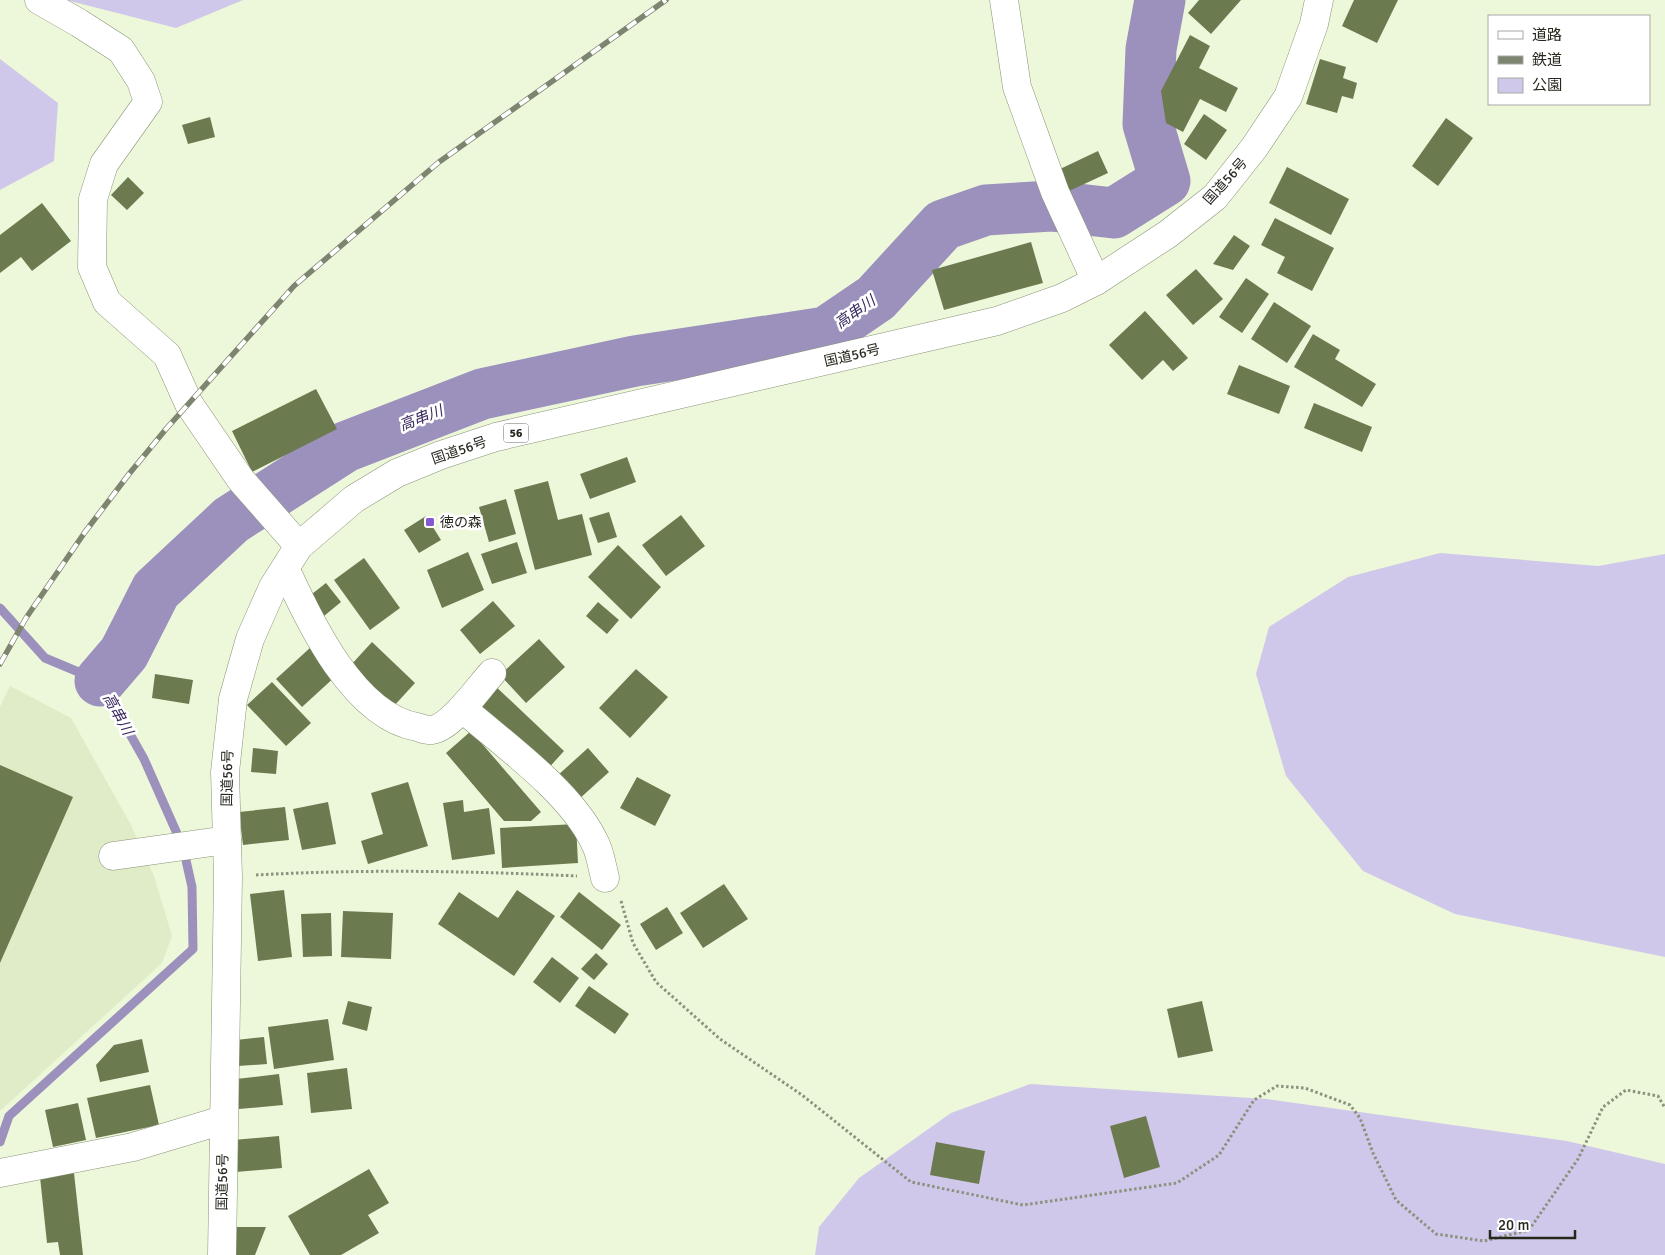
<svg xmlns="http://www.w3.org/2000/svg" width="1665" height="1255" viewBox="0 0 1665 1255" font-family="Signika,'Noto Sans JP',sans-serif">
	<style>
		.built { fill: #dfecc7 }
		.green { fill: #d0c8ea }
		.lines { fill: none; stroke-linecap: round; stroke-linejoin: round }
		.stream { stroke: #9c91bc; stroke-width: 9 }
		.river { stroke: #9c91bc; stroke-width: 51 }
		.building { fill: #6c7a50 }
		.minor-casing { stroke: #899378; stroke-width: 29 }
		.highway-casing { stroke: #899378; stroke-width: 29 }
		.path { stroke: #8b927d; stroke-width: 3; stroke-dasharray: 2.5 2.5; stroke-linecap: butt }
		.minor { stroke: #fff; stroke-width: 28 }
		.highway { stroke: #fff; stroke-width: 28 }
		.rail-casing { stroke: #7d8470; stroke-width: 5.5 }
		.rail { stroke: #fff; stroke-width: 4; stroke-dasharray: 11; stroke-linecap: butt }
		.poi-dot { fill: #8358d2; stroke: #fff; stroke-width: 2 }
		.labels { text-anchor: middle; stroke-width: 5; stroke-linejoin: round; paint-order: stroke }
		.shield { fill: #fff; stroke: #666861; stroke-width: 1 }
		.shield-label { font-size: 12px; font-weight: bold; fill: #24281d }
		.street-label { font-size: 14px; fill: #24281d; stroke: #fff }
		.poi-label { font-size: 14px; fill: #24281d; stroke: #fff; text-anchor: start }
		.water-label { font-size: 15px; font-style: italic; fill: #3a285f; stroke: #fff }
	</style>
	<rect width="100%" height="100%" fill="#edf8da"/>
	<path class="built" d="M10,686L71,718L131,825L154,876L172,936L162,963L0,1111V707Z"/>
	<path class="green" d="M66,0H243L176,28Z
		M0,59L58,103L54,161L0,190Z
		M1440,553L1598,566L1665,554V957L1455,914L1363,871L1286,776L1256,674L1269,627L1348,577Z
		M1030,1084L1267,1099L1567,1141L1665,1164V1255H815L819,1227L859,1178L951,1113Z"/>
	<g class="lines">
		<path class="stream" d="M0,608L45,658L100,681L144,759L183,847L192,887L193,949L9,1116L0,1142"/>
		<path class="river" d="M100,681L124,653L156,590L231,520L345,447L482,394L635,361L826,332L876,298L943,225L986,210L1051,206L1114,213L1165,181L1148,124L1151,49L1160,0"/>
	</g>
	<path class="building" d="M1199,0H1241L1211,34L1188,13Z
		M1354,0H1398L1377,43L1342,26Z
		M1190,35L1210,46L1199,68L1238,88L1226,112L1200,99L1183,132L1166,123L1161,91Z
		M1320,59L1346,67L1343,78L1357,83L1353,99L1342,96L1337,113L1306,104Z
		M1204,114L1227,130L1206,160L1184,144Z
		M210,117L215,137L188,144L182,125Z
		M1446,118L1473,138L1438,186L1412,166Z
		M1098,151L1108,173L1069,191L1058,170Z
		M1287,167L1349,199L1331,235L1269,203Z
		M128,177L144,193L127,210L111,195Z
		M42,203L71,241L32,271L21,257L0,273V235Z
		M1275,218L1334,248L1312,291L1277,273L1285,257L1261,245Z
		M1234,235L1250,246L1233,270L1213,264Z
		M1031,242L1043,283L944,310L932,270Z
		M1196,269L1223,299L1193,325L1166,295Z
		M1246,278L1269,294L1242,333L1219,317Z
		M1274,302L1311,326L1287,363L1251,339Z
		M1145,311L1188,358L1173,371L1163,360L1142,380L1109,345Z
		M1313,334L1340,350L1335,359L1376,384L1362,407L1294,367Z
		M1239,365L1290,386L1279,414L1227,394Z
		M316,389L337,429L252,472L232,431Z
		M1314,403L1372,427L1362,452L1304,428Z
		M627,457L636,482L590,499L580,474Z
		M548,481L558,520L582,514L592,555L535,570L514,490Z
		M506,499L516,534L489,542L479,507Z
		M609,512L617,537L598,543L589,518Z
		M681,515L705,546L666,576L642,545Z
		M426,516L441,540L419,553L404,530Z
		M517,542L527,573L492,584L481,554Z
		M618,545L661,587L631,619L588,577Z
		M468,552L484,590L442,608L427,570Z
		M364,558L400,608L370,630L334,580Z
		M326,583L341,602L324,616L308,597Z
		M493,601L515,626L480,654L460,630Z
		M598,602L619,620L607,634L586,616Z
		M539,639L565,667L526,703L500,675Z
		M372,642L415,683L393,707L350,666Z
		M311,647L337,675L302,707L276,679Z
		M636,669L668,697L630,738L599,708Z
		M155,674L193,680L189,704L152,698Z
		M272,682L311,723L286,746L247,705Z
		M492,683L564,751L545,772L473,704Z
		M471,731L541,812L531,821H504L446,753Z
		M253,748L278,751L276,774L251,772Z
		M588,748L609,772L578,800L557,776Z
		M0,765L73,797L0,963Z
		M637,777L671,795L655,826L620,808Z
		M408,782L428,846L368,864L361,841L383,834L371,793Z
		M463,800L464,812L489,808L495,854L452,860L443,803Z
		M328,802L336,844L302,850L293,809Z
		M285,807L289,840L243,845L239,812Z
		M576,824L578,863L502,868L500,828Z
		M724,884L748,919L703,948L680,913Z
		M284,890L292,957L258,961L250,894Z
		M517,890L555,916L514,976L438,924L459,892L498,918Z
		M579,892L621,925L602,950L560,917Z
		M667,907L683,933L656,950L640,924Z
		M343,911L393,913L391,959L341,957Z
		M331,913L332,956L303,957L301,914Z
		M596,953L608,964L594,980L581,969Z
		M552,957L579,978L560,1003L533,982Z
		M589,986L629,1014L615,1034L575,1006Z
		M348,1001L372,1007L367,1031L342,1024Z
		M1202,1001L1213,1051L1178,1058L1167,1009Z
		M328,1019L334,1060L274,1069L268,1027Z
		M264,1037L267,1064L238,1066L236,1040Z
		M142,1039L149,1072L100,1082L96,1065L114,1045Z
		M347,1068L352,1109L311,1113L307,1073Z
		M279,1074L283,1105L239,1109L236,1079Z
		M150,1085L159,1125L96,1138L87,1098Z
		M78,1103L86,1140L53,1147L45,1110Z
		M1146,1116L1160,1167L1124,1178L1110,1126Z
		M279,1136L282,1168L236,1172L233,1140Z
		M936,1142L985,1151L979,1184L930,1175Z
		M369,1169L389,1203L368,1215L379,1233L341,1255H310L288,1216Z
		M74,1173L83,1255H60L58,1242L47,1243L40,1177Z
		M230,1227H266L255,1255H231Z"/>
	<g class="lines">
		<defs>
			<path id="minor" d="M39,0L79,23L121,50L141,81L148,102L104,164L93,199L92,267L107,302L167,355L189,404L241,480L299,546
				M1004,0L1017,87L1055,192L1096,281
				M286,570C310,623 354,716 417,727C421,728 428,731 432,730C452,727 478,688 492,673
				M462,708C503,744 570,791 594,841C600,851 602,866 605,878
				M113,856L227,840
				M0,1173L133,1147L223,1120"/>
			<path id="highway" d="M222,1255L228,877L225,772L233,699L250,639L273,587L299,546L354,499L397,473L441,455L496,437L997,321L1062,298L1096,281L1168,234L1215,197L1254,148L1288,97L1314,24L1319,0"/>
		</defs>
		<use href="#minor" class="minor-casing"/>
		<use href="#highway" class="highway-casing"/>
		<path class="path" d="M256,875C363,869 470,871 577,876
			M621,901L633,943L656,982L720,1039L802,1095L911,1182L1023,1205L1177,1183L1219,1155L1254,1100L1277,1086L1305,1088L1350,1105L1360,1118L1373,1153L1396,1200L1436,1234L1484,1241L1529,1230L1578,1159L1603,1107L1626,1090L1658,1096L1665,1108"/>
		<use href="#minor" class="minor"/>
		<use href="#highway" class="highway"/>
		<defs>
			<path id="rail" d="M0,664L26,618L85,532L129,474L166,429L294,286L439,162L666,0"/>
		</defs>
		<use href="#rail" class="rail-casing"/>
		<use href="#rail" class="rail"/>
	</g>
	<rect class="poi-dot" x="425" y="517" width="10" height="10" rx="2.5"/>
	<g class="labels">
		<rect class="shield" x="503.5" y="423.5" width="25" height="19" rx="4"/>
		<g class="shield-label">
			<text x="516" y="437">56</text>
		</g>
		<g class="street-label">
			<text transform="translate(1225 181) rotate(-48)" y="5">国道56号</text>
			<text transform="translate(852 355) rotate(-13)" y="5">国道56号</text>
			<text transform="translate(459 450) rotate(-19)" y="5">国道56号</text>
			<text transform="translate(227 778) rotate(-89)" y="5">国道56号</text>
			<text transform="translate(222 1182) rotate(-89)" y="5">国道56号</text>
		</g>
		<g class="poi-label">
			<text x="440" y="527">徳の森</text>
		</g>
		<g class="water-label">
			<text transform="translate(855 312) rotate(-35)" y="5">高串川</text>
			<text transform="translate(421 418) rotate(-21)" y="5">高串川</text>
			<text transform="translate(118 714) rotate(61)" y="5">高串川</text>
		</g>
	</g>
	<rect x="1488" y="15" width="162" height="90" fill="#ffffff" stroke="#a7a9a5"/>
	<rect x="1498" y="31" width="25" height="8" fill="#ffffff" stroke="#a7a9a5"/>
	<text x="1532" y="40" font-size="15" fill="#24281d">道路</text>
	<rect x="1498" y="56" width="25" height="8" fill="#7d8470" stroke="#a7a9a5"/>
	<text x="1532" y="65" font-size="15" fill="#24281d">鉄道</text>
	<rect x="1498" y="78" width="25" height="15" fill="#d0c8ea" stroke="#a7a9a5"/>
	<text x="1532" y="90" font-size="15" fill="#24281d">公園</text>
	<path d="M1490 1230v8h85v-8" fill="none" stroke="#24281d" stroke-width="2.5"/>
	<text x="1498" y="1230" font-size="15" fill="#24281d" stroke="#ffffff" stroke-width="4" paint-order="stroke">20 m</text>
</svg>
